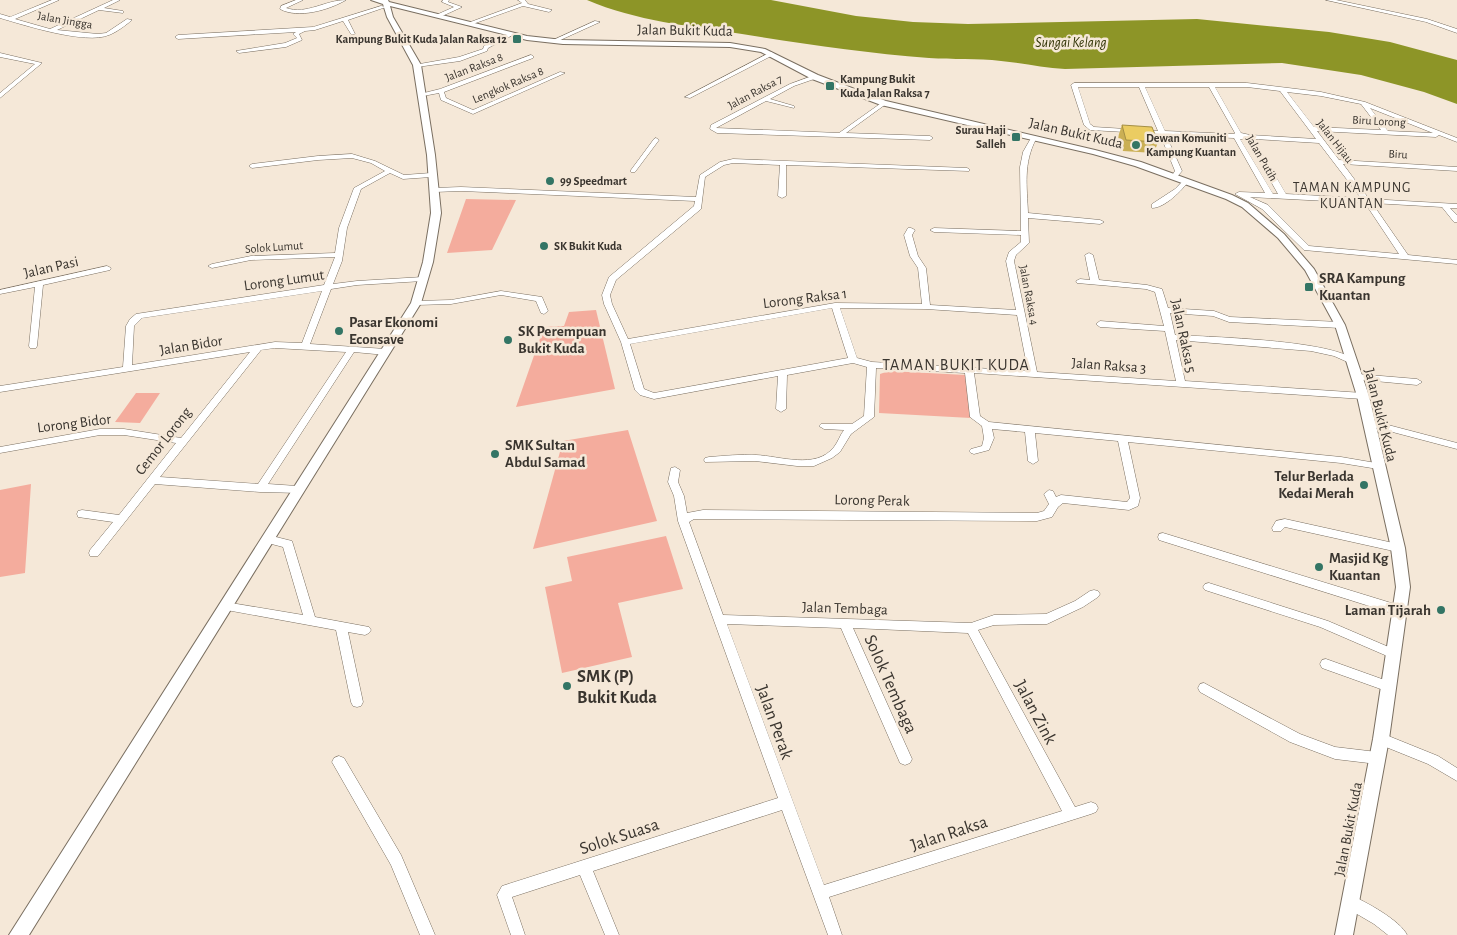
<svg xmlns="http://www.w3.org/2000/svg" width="1457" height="935" viewBox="0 0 1457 935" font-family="'Alegreya Sans',sans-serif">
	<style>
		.green { fill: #f4ac9d }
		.water { fill: #8d9527 }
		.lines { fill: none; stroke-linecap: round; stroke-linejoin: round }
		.minor-casing { stroke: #7a6f61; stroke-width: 1 }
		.tertiary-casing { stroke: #7a6f61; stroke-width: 2 }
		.minor { fill: #fff; fill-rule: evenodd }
		.tertiary { fill: #fff; fill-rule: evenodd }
		.wall { fill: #caaf54 }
		.building { fill: #ebcc62; stroke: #a48f45 }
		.poi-dot { fill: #337565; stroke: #f5e8d8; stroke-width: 2 }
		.labels { text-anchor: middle; stroke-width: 5; stroke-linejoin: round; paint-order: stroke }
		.far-street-label { font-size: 12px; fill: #3a352f; stroke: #f5e8d8 }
		.far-poi-label { font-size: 12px; font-weight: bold; fill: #3a352f; stroke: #f5e8d8; text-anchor: start }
		.far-water-label { font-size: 14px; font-style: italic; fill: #313406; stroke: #f5e8d8 }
		.far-neighbourhood-label { font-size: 14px; letter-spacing: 1px; fill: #3a352f; stroke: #f5e8d8 }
		.street-label { font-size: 15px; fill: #3a352f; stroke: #f5e8d8 }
		.poi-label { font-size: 15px; font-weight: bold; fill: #3a352f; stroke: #f5e8d8; text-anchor: start }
		.neighbourhood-label { font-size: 16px; letter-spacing: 1px; fill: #3a352f; stroke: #f5e8d8 }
		.near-poi-label { font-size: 18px; font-weight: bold; fill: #3a352f; stroke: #f5e8d8; text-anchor: start }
		.near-street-label { font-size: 18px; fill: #3a352f; stroke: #f5e8d8 }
	</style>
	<rect width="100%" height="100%" fill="#f5e8d8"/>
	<path class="green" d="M466,199L516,200L492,250L447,253Z
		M596,310L615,389L516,407L544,327L564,326L569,312Z
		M889,371L966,375L971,418L879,413L880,374Z
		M136,393H160L140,423L115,422Z
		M628,430L657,521L533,549L563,441Z
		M31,484L25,573L0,577V490Z
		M666,536L683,589L618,603L632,657L562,673L545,587L572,581L567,557Z"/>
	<path class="water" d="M587,0H771L856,16L913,22L968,24L1197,19L1329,32L1390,42L1457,60V104L1424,92L1361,75L1282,63L1065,69C1043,68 1023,63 1001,61C977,58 953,60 929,58C866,53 804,44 742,34C690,26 636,21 587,0Z"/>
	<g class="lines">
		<defs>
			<path id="minor" d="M52,0H59L15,19L50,29L113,0H120L104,8L123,11V13L99,10L57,30L98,34L106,33L127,19L132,20C126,25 117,32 109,35C86,45 24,25 0,18V14L10,17Z
				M296,0H303L286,8C307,15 325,0 346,0C329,10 298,19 280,9L281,6Z
				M443,0H449L448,2L462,7L440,17H436V15L454,7L442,2Z
				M518,0H525L528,4L552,10L549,12L523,6L470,25L465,24L522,3Z
				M1326,0H1336L1427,19L1457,29V33L1426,22Z
				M381,6L386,7L348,20L355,34H351L343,21L315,30L305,31L299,34L302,40L286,47L239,53L236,51L285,43L297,38L293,34L296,32L178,39L175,37L178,35L313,27Z
				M595,21L600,22L556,42L551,41Z
				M508,34L513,35L488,48L487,51L460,61L417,67L414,65L459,57L483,49L484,46Z
				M771,52L774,54L773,55L690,98L685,97Z
				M0,53L42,63L0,98V93L35,64L0,57Z
				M531,55L533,56V58L444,92L446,98L473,110L560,72L565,73L473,114L441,100L439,93L423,96L420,94L440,89Z
				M815,75L818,77L817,78L794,86L770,99L794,106V108L766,101L716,128L839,133L884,101L887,103L886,104L846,133L930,136L933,138L930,140L717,133L710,129L711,125L790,84Z
				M1247,83L1321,92L1365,102L1457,138V142L1439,135L1436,137L1317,131L1339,160L1457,167V171L1343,164L1369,199L1457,204V208H1450L1457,215V222H1454L1442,207L1372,203L1408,255L1457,260V264L1304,250L1262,209L1235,194L1239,192L1265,193L1234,138L1166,135L1182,171L1176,178H1172L1171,177L1175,171L1160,134L1090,130L1084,125L1071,85L1074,83ZM1078,87H1139L1158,131L1094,127L1090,124ZM1145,87H1209L1235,133L1234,134L1165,131ZM1215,87H1247L1280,91L1316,139L1250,135L1241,133ZM1287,92L1321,96L1361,104L1381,130L1314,127ZM1370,108L1433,133L1388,131ZM1240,139H1247L1278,194H1273ZM1254,139L1319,143L1361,198L1286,194ZM1250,197L1365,203L1399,254L1309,246L1268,205Z
				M1033,137L1036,139C1023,164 1027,186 1028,213L1100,220L1104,222L1100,224L1028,218L1029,243L1016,255L1014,261L1037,372L1176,381L1165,331L1100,327L1096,324L1100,321L1164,326L1155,292L1146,289L1077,283L1076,281L1080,279L1090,280L1085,255L1089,253L1093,255L1099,280L1147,285L1162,289L1168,308L1214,311L1230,317L1340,322L1344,325L1340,328L1229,322L1213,316L1170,313L1175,335C1210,337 1334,340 1356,361L1352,364L1334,356L1311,351L1176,340L1185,381L1363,393L1368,396L1363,399L974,373L980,416L989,422L1341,457L1382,464L1383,466L1382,468L1378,469L1341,463L1128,442L1140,498L1138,506L1129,510L1063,503L1058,507L1052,517L1037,521L694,519L689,522L723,615L971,623L994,615L1046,614L1075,601L1090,591L1094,590L1098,591L1100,594L1098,597L1083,607L1047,624L994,625L978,630L1075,807L1091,802L1096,804L1098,808L1096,812L1091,814L829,897L842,935H828L782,810L593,871L619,935H605L580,875L512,897L525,935H511L497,895L502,886L778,798L678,521L674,496L668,482L671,468L675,467L680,470L678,482L684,496L687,513L703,510L1037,513L1044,511L1049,504L1044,494L1049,490L1053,491L1056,497L1061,495L1127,502L1130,498L1118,441L1035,433L1038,461L1033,464L1028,461L1025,432L992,429L994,438L989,450L974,454L971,453L969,451L971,449L982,446L984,438L982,426L970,417L965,373L876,368L874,417L851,434L840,452L832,458L814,466H797L755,461L705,462L704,460L705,458L709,457C724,456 741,454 756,455C780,456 816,470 834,447C838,442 840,435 844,430L824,429L819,426L821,424H852L864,416L867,367L853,363L787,375L786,409L781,412L776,409L778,376L654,399L640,395L635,390L621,342L604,304L602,295L609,277L694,206L695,201L461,191L434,192L430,190L434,188L461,187L696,197L700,175L720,162L733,159L967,168L969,169V171L786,165V196L782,198L778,196L780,165L733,163L724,165L705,177L701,209L616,280L610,295L612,304L628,339L835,303L922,304L918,268L910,256L904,235L908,228H911L915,230L912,235L918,256L926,268L930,305L1016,310L1006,261L1009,252L1021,242V235L934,232L930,230L934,228L1021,231L1020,167L1023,152L1031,138ZM832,308L848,358L654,393L644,389L630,344ZM840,308L926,309L1017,315L1028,371L872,362L857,358ZM727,624L841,628L900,763L905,765L910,763L912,759L853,628L968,633L1062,811L824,885Z
				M656,138L659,140L635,172H631V170L654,139Z
				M352,154L375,161L404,175L431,173L434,175L431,177L403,179L390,173L361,189L347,228L342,261L333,284L357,281L423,277L427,279L423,281L357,285L331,289L310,344L386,349L390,352L386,355L354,352L268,484L297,486L301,487L302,490L301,493L260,492L155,484L98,556H90L89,553L90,550L113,522L78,517L77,514L78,511L82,510L119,515L176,443L124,435H100L0,453V447L100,429H124L181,438L250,352L0,392V386L123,367L126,326L130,319L136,314L324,285L335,257L251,260L212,268L208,266L212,264L251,256L335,253L339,228L354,188L385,171L371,163L352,158L318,160L252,168L249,166L252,164L318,156ZM322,291L302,343L275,342L132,365L134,326L142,318ZM275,348L346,352L258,484L160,477L261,350Z
				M1184,180L1189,181C1182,190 1165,208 1152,208V204L1175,189Z
				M107,266L111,268L110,270L43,285L37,346L36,348H30L29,346L35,287L0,294V290Z
				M501,291L542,297L548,311L544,314L541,313L536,301L501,295L451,304L416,305L412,303L416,301L451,300Z
				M1357,374L1417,379L1422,382L1417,385L1354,379L1352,377Z
				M1369,420L1457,443V449L1366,425L1364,423Z
				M1285,519L1398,544L1402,545L1403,548L1402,551L1398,552L1285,527L1281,531H1273L1272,528L1276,521Z
				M1163,533L1401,606L1405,608L1407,611L1405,614L1401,616L1159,540L1158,537L1159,534Z
				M268,535L292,541L315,617L369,627L371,630L369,633L365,635L348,632L363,702L361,706L357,707L353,706L351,702L336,630L221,609L219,606L221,603L225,602L303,615L283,547L264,542L263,539L264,536Z
				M1209,583L1328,621L1398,651L1400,654L1398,657L1394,659L1320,627L1205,590L1203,587L1205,584Z
				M1326,659L1393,683L1395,687L1393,691L1389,692L1322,668L1320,664L1322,660Z
				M1204,683L1300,734L1335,747L1377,752L1382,754L1384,758L1382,762L1377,764L1335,759L1290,742L1200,692L1198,688L1200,684Z
				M1381,733L1438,756L1457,768V781L1428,764L1376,743L1375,739L1376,735Z
				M339,756L344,758L401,855L435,935H420L391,865L332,762L334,758Z
				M1350,895C1365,901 1401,921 1407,935H1388L1374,924L1345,907L1343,902L1345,897Z"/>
			<path id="tertiary" d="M371,0H388L389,2L527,36L563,40L730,43L765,49L818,75L886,101L1095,150L1141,162L1232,195L1248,203L1284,234L1314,269L1345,325L1369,396L1405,548L1410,587L1389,739L1353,935H1335L1373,739L1396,587L1391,548L1357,396L1335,325L1305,270L1278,238L1242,207L1226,199L1135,166L1093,154L881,105L812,79L761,52L730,47L563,44L527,40L390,6L393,17L421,65L435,155L441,213L433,262L421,303L29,935H9L411,303L423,262L431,213L427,155L413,65L387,17L383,4Z"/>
		</defs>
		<use href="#minor" class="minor-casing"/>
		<use href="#tertiary" class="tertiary-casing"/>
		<use href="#minor" class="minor"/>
		<use href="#tertiary" class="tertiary"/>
	</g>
	<path class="wall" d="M1122,125L1158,142L1154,153L1123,151L1118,137Z"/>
	<path class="building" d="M1122,125L1152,127L1158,142L1126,140Z"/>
	<g class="poi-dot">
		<rect x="512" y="34" width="10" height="10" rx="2.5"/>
		<rect x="825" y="81" width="10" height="10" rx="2.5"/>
		<rect x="1011" y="132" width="10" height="10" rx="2.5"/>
		<circle cx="1136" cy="145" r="5"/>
		<circle cx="550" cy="181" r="5"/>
		<circle cx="544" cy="246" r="5"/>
		<rect x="1304" y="282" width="10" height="10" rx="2.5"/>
		<circle cx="339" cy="331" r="5"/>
		<circle cx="508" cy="340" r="5"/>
		<circle cx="495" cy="454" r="5"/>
		<circle cx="1364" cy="485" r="5"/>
		<circle cx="1319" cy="567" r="5"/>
		<circle cx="1441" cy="610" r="5"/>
		<circle cx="567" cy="686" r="5"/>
	</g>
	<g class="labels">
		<g class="far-street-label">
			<text transform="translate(65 20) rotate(10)" y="4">Jalan Jingga</text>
			<text transform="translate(474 67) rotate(-21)" y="4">Jalan Raksa 8</text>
			<text transform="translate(508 85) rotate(-23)" y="4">Lengkok Raksa 8</text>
			<text transform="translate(755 92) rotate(-28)" y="4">Jalan Raksa 7</text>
			<text transform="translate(1379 121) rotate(3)" y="4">Biru Lorong</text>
			<text transform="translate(1335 141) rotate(52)" y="4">Jalan Hijau</text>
			<text transform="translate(1398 154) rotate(3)" y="4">Biru</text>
			<text transform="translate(1262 158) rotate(60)" y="4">Jalan Putih</text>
			<text transform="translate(274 247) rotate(-4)" y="4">Solok Lumut</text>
			<text transform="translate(1029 295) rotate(79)" y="4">Jalan Raksa 4</text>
		</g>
		<g class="far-poi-label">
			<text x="507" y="43" text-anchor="end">Kampung Bukit Kuda Jalan Raksa 12</text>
			<text x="840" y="83">Kampung Bukit<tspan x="840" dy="14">Kuda Jalan Raksa 7</tspan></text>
			<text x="1006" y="134" text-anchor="end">Surau Haji<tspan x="1006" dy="14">Salleh</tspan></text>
			<text x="1146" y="142">Dewan Komuniti<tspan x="1146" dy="14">Kampung Kuantan</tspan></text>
			<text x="560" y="185">99 Speedmart</text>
			<text x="554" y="250">SK Bukit Kuda</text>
		</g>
		<g class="far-water-label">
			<text x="1071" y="47">Sungai Kelang</text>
		</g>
		<g class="far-neighbourhood-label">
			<text x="1352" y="192">TAMAN KAMPUNG<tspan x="1352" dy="16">KUANTAN</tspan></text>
		</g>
		<g class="street-label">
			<text transform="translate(685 30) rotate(1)" y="5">Jalan Bukit Kuda</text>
			<text transform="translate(1076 133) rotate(13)" y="5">Jalan Bukit Kuda</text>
			<text transform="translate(51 267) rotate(-13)" y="5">Jalan Pasi</text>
			<text transform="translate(284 280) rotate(-8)" y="5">Lorong Lumut</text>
			<text transform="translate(805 298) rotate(-7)" y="5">Lorong Raksa 1</text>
			<text transform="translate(1184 336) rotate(78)" y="5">Jalan Raksa 5</text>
			<text transform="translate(191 345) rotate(-9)" y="5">Jalan Bidor</text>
			<text transform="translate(1109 365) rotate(4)" y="5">Jalan Raksa 3</text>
			<text transform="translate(1381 415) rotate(76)" y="5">Jalan Bukit Kuda</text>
			<text transform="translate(74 423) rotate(-7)" y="5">Lorong Bidor</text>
			<text transform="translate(163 441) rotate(-52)" y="5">Cemor Lorong</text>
			<text transform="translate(872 500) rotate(1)" y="5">Lorong Perak</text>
			<text transform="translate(845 608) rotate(2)" y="5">Jalan Tembaga</text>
			<text transform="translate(1348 829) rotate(-79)" y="5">Jalan Bukit Kuda</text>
		</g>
		<g class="poi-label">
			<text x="1319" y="283">SRA Kampung<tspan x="1319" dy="17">Kuantan</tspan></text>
			<text x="349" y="327">Pasar Ekonomi<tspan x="349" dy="17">Econsave</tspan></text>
			<text x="518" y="336">SK Perempuan<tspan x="518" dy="17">Bukit Kuda</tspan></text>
			<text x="505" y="450">SMK Sultan<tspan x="505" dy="17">Abdul Samad</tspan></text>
			<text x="1354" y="481" text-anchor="end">Telur Berlada<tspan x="1354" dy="17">Kedai Merah</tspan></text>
			<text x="1329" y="563">Masjid Kg<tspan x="1329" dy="17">Kuantan</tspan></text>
			<text x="1431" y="615" text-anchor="end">Laman Tijarah</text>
		</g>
		<g class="neighbourhood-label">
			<text x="956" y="370">TAMAN BUKIT KUDA</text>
		</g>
		<g class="near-poi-label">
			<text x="577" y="682">SMK (P)<tspan x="577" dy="21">Bukit Kuda</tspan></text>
		</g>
		<g class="near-street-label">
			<text transform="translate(891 684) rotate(66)" y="6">Solok Tembaga</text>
			<text transform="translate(1036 712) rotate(62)" y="6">Jalan Zink</text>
			<text transform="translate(775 722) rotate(70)" y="6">Jalan Perak</text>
			<text transform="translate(949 833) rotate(-18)" y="6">Jalan Raksa</text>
			<text transform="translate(619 836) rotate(-18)" y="6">Solok Suasa</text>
		</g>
	</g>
</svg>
